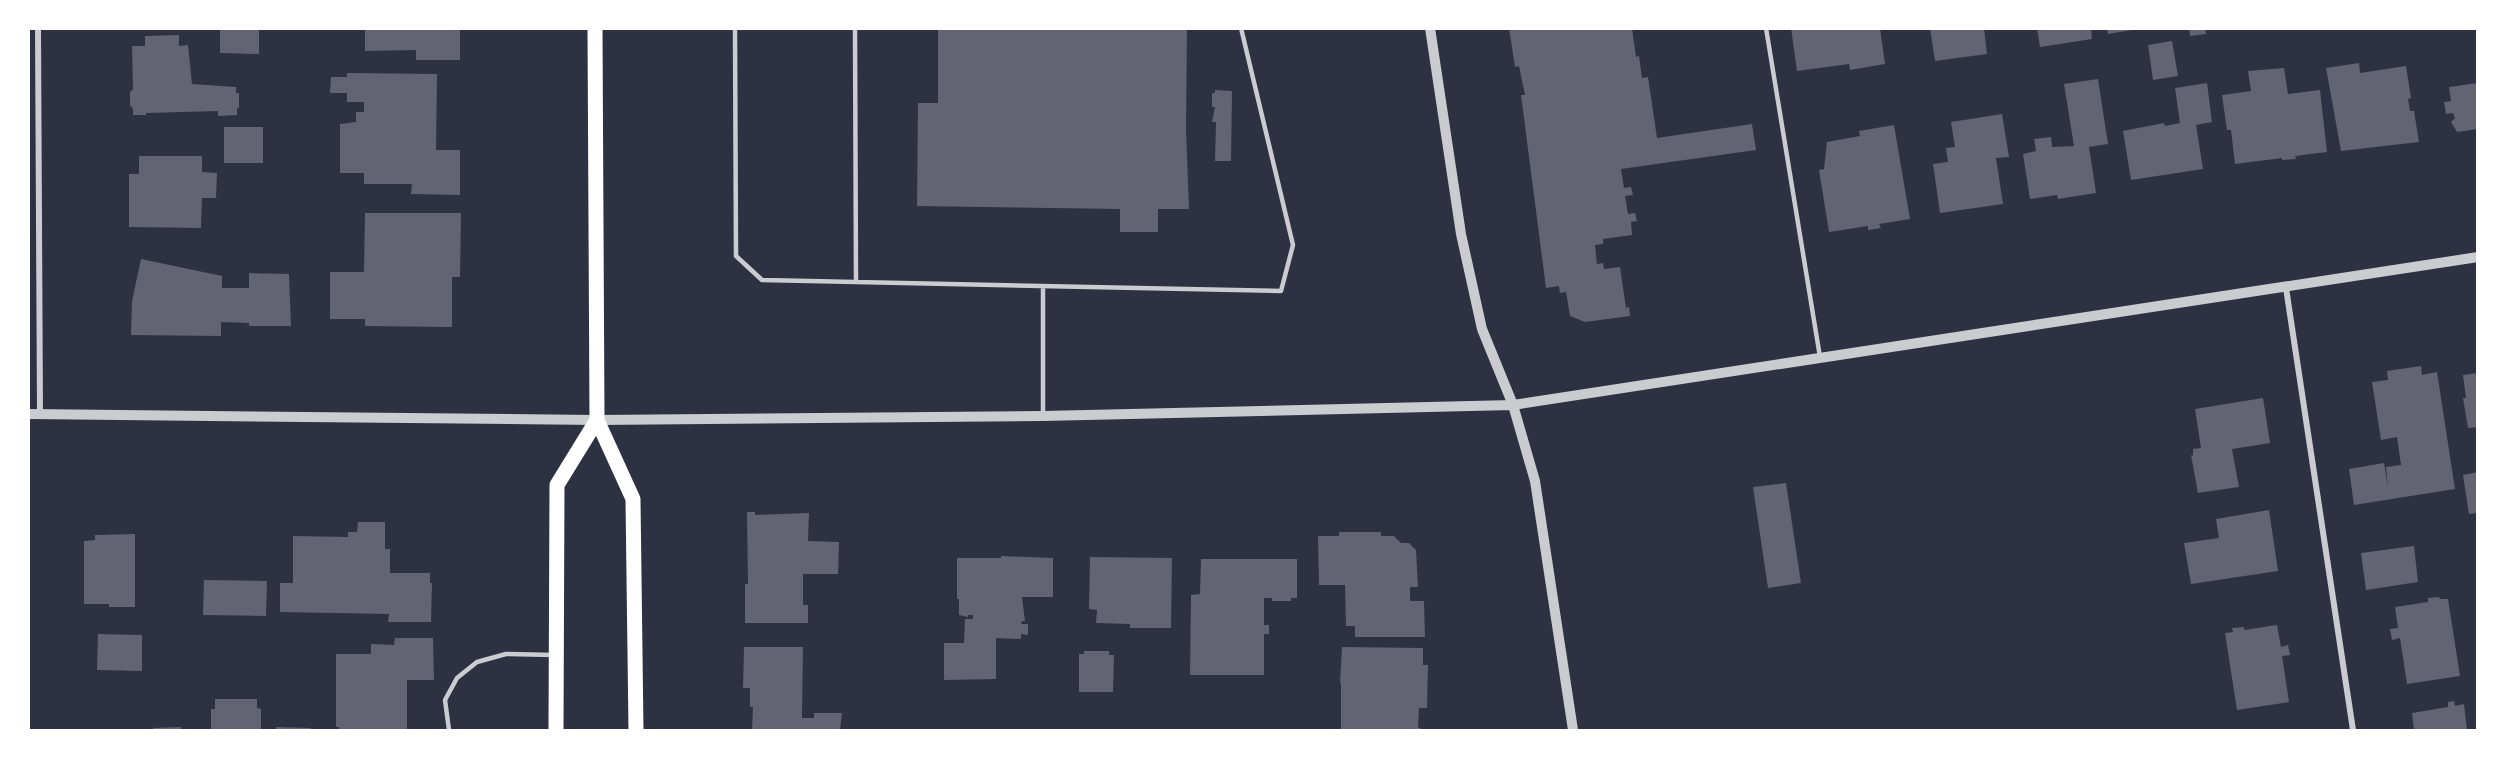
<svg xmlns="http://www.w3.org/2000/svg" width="2506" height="759" viewBox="0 0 2506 759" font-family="'Asap Condensed',sans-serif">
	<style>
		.building { fill: #626471 }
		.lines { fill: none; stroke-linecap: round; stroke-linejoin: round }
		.service { stroke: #caccd0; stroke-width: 4.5 }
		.minor { stroke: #caccd0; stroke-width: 6 }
		.tertiary { stroke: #caccd0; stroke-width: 10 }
		.primary { stroke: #fff; stroke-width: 15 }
	</style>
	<rect width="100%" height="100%" fill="#2d3142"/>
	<path class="building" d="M220,28H259V54L220,53Z
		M365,28H460V60H416V50L365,51Z
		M938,28H1187L1186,129L1189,209H1158V232H1120V209L917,206L918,103H938Z
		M1509,28H1632L1636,57L1639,56L1642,78L1648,77L1657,138L1752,124L1756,150L1621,169L1624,188L1631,187L1633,195L1625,196L1628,214L1635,213L1637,221L1631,222L1632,235L1603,239V244L1595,245L1597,264L1603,263L1604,269L1620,267L1626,308L1629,307L1630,316L1585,322L1570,316L1566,292L1560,293L1559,286L1546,288L1521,95H1525L1519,66L1515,67Z
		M1791,28H1880L1885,64L1850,70L1849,64L1797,71Z
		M1930,28H1984L1987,54L1935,61Z
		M2037,28H2091L2092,39L2040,47Z
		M2107,28H2132V30L2108,34Z
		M2189,28H2205L2206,34L2190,36Z
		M179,35V46L188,45L192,84L236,87V93H239V108H237V115L218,116V111L146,113V115H133V109L130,105V92L133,89L132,46H145V36Z
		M2172,41L2178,76L2153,80L2148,45Z
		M2359,63L2360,73L2406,66L2411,98L2408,99L2410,111H2414L2419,142L2341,151L2326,68Z
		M2284,68L2288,94L2320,90L2327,152L2295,156L2296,159L2282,160V158L2235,164L2231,130H2227L2222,95L2251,91L2248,71Z
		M347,73L437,74L436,150H460V195L411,194L412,184H364V173H340V124L356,122V112H364V102H347V93H330L331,77H347Z
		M2098,79L2108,144L2089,147L2096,193L2058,199L2057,195L2030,199L2023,154L2036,151L2034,139L2051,137L2052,147L2074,146L2064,84Z
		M2207,83L2212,122L2196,125L2203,169L2131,180L2123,131L2164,123L2165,126L2180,123L2175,88Z
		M2478,83V129L2457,132L2451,122L2455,118L2453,113L2446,114L2444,102L2451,101L2449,87Z
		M1215,90L1232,91L1231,161H1215L1216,122H1212L1215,107H1212V93H1215Z
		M2002,114L2009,157L1996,158L2003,204L1940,213L1933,164L1948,162L1946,148L1955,147L1951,122Z
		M1894,125L1910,219L1879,224L1881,228L1868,230V226L1829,232L1819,170L1824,169L1827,142L1860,136L1859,131Z
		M224,127H263V163H224Z
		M139,156H202V172L217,173L216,198H202L201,228L129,227V174H139Z
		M365,213H461L460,277H452V327L365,326V319H330V272H364Z
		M141,259L222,276V288H249V273L289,274L291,326H249V323L221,322V336L131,335L132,301Z
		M2421,366L2422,375L2437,372L2455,489L2354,505L2349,469L2384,463L2388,488L2386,467L2401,465L2397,437L2381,440L2372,382L2388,380L2387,371Z
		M2478,373V427L2468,428L2463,398H2466L2463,375Z
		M2263,398L2270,443L2232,449L2239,487L2198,493L2191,455L2193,456V449L2201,448L2195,409Z
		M2478,472V513L2469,514L2463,475Z
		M1786,483L1801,583L1768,588L1753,487Z
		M2269,510L2278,571L2191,584L2184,543L2219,538L2216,519Z
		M747,512H755V515L809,513L808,541L839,542L838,574H803V605H808V623H745V584H748Z
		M358,522H385V549H390V573H430V583H432L431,622H388L389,614L280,612V583H293V536L348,537V532H357Z
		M1339,532H1381V536H1394L1401,543H1409L1416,550L1418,587H1410V601H1424L1425,637H1355V626H1346L1345,585H1319L1318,536H1339Z
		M135,534V607H109V604H84V541L95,540V535Z
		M2414,546L2418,582L2366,590L2361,553Z
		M1001,556L1053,558V597H1022L1025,621H1022L1021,624H1028V635L1021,634V639L996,638V679L944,680V643H964L965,619H973V615H968V617L959,615V599H957V558H1001Z
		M1090,557L1172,558L1171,628H1130V624L1096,623L1097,610L1089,609Z
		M1201,559H1297V598H1291V601H1272V598H1264V625H1269V634H1264V675H1190L1191,595L1200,594Z
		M204,580L267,581L266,616L203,615Z
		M2439,597L2440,599H2448L2460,676L2407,684L2400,638L2392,640L2390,629L2398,628L2395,607L2428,602V598Z
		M2277,625L2281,647L2288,645L2290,655L2282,656L2289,702L2237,710L2225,633L2233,632L2232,628L2244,627V630Z
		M98,634L142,635V671L97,670Z
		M395,638H433L434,680H407V730H339V727H336V654H371V644L394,645Z
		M744,647H803L802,718H814V713H842L840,730H752L753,707H750V688H743Z
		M1342,647L1423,648V665H1428L1427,708H1419L1418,727L1423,730H1341V683H1340Z
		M1084,651H1109V655H1114L1113,692H1079V654H1084Z
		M215,699H257V708L261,709V730H211V709H215Z
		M2454,701L2455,706L2464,704L2467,730H2414L2412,713L2448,707V702Z
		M181,727V730H153V728Z
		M276,727L311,728V730H276Z"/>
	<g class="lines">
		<path class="service" d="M735,28L736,256L762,280L856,282L855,28
			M1766,28L1820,357
			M856,282L1281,291L1293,245L1241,28
			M1043,416V286
			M449,730L445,700L457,678L477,662L506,654L554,655"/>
		<path class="minor" d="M38,28L40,414
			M2286,288L2353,730"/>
		<path class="tertiary" d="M1430,28L1461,234L1482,329L1513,405L1535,481L1573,730
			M28,414L597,420L1043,416L1513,405L2478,257"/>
		<path class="primary" d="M595,28L597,420L633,499L636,730
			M556,730L557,485L597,420"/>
	</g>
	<rect width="2506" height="759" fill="none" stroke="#ffffff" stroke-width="60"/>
</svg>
